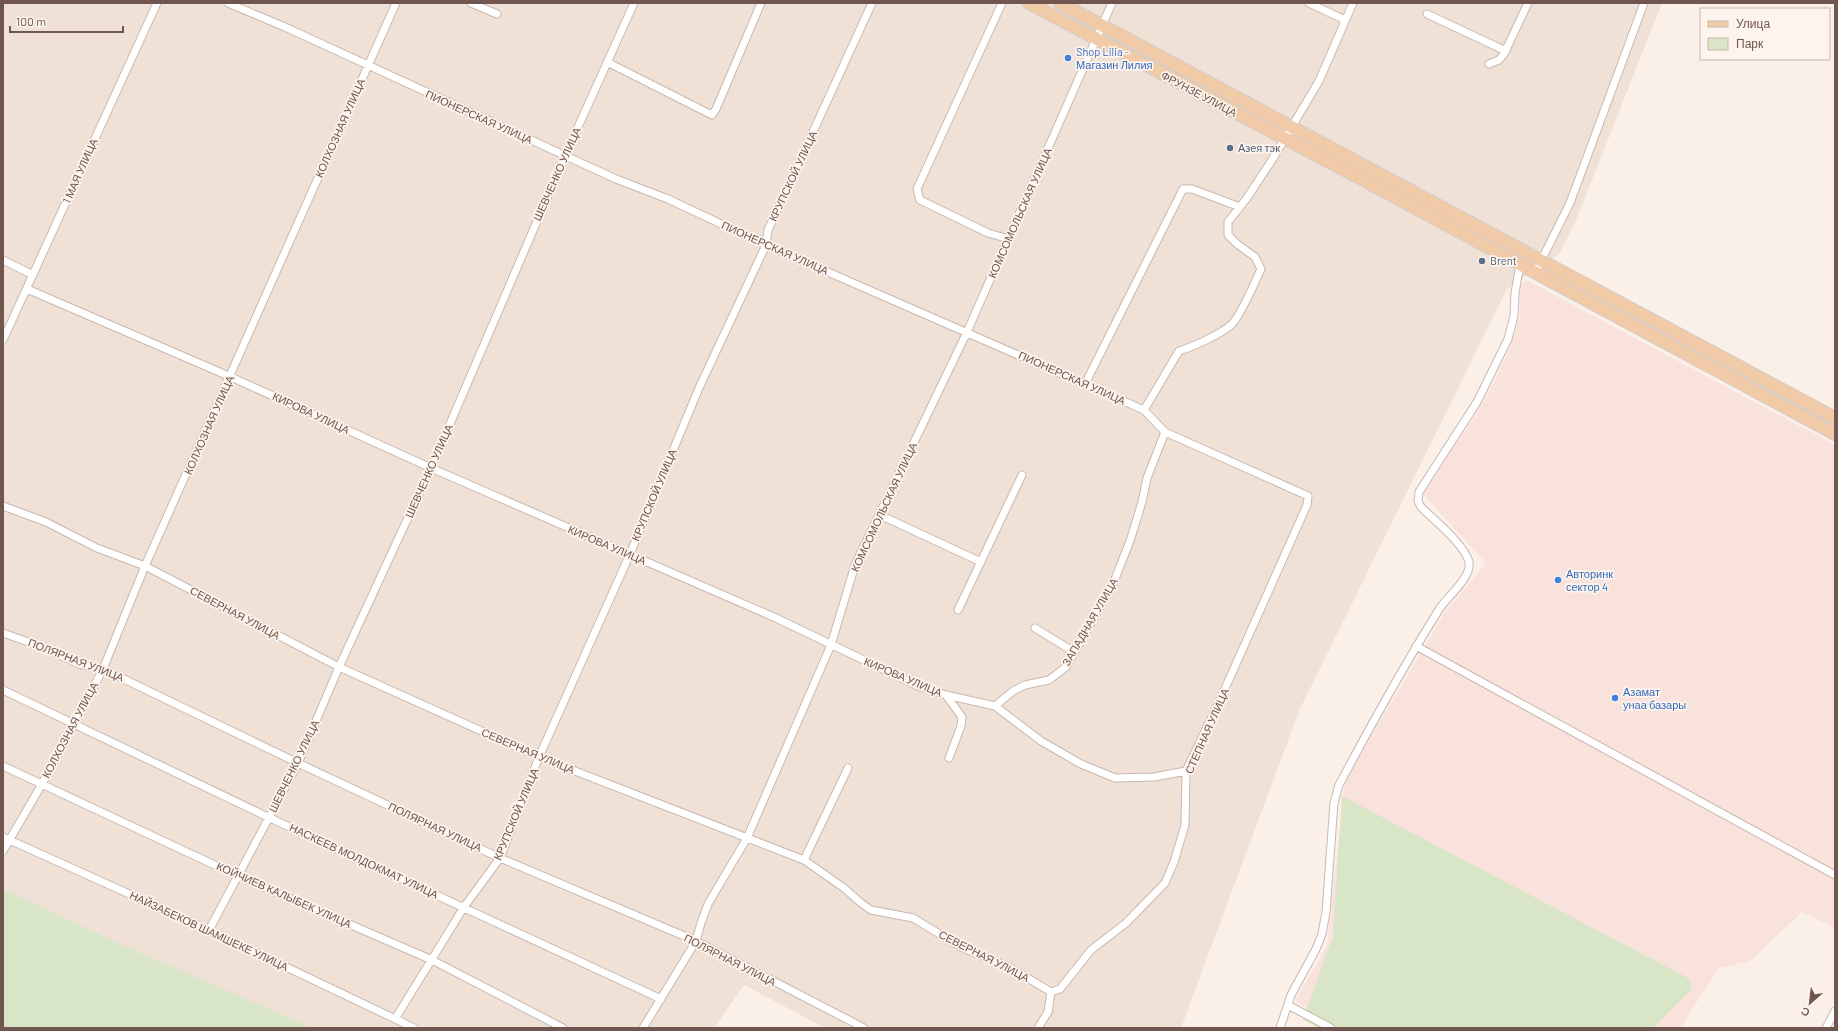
<svg xmlns="http://www.w3.org/2000/svg" width="1838" height="1031" viewBox="0 0 1838 1031" font-family="Barlow,sans-serif">
	<style>
		.residential { fill: #f0e1d6 }
		.commercial { fill: #f9e1dc }
		.green { fill: #d8e6c7 }
		.lines { fill: none; stroke-linecap: round; stroke-linejoin: round }
		.minor-casing { stroke: #cab7ae; stroke-width: 9 }
		.primary-casing { stroke: #d4ccca; stroke-width: 14 }
		.minor { stroke: #fff; stroke-width: 7 }
		.primary { stroke: #f1cba7; stroke-width: 12 }
		.shop-dot { fill: #3f7fe0; stroke: #fdf4ed; stroke-width: 1.5 }
		.service-dot { fill: #5c6f8a; stroke: #fdf4ed; stroke-width: 1.5 }
		.labels { text-anchor: middle; stroke-width: 3.5; stroke-linejoin: round; paint-order: stroke }
		.shop-label { font-size: 11px; fill: #366cbe; stroke: #fdf4ed; text-anchor: start }
		.street-label { font-size: 11px; fill: #70564e; stroke: #fdf4ed }
		.service-label { font-size: 11px; fill: #4e5e75; stroke: #fdf4ed; text-anchor: start }
	</style>
	<rect width="100%" height="100%" fill="#faf0e7"/>
	<path class="residential" d="M3,3H1662L1575,223L1559,254L1507,289L1299,711L1181,1028H825L744,985L714,1028H172L3,954Z"/>
	<path class="commercial" d="M1526,280L1835,445V928L1802,912L1750,961L1719,968L1680,1028H1340L1295,1001L1327,946L1345,781L1444,614L1486,563L1423,494L1482,405L1510,349L1520,317V286Z"/>
	<path class="green" d="M1342,796L1688,978L1692,989L1653,1028H1319L1303,1020L1333,936Z
		M3,889L131,949L313,1028H3Z"/>
	<g class="lines">
		<defs>
			<path id="minor" d="M228,3L285,27L616,179L668,199L766,245L1144,410L1165,432L1308,496L1307,505L1219,702L1186,771L1185,825L1174,862L1165,883L1126,923L1091,950L1060,989L1051,992
				M471,3L497,14
				M1002,3L917,189L920,200L988,233L1009,239
				M1309,3L1345,20
				M1427,14L1506,51
				M607,62L712,115L716,109L761,3
				M1489,64L1499,60L1504,54L1528,3
				M3,260L33,275
				M1535,273L1570,203L1644,3
				M27,289L231,377L431,468L776,618L918,686L946,695L995,706L1041,741L1081,764L1115,778L1154,777L1186,771
				M3,340L157,3
				M1085,384L1183,189H1192L1240,207
				M1144,410L1179,351C1192,347 1222,334 1232,324C1241,315 1255,282 1261,269L1255,257L1237,244L1228,235V222L1247,198L1272,160L1319,81L1353,3
				M3,506L46,522L97,548L145,566L339,667L539,757L804,860L844,888L861,903L871,910L913,918L961,947L1011,968L1051,992
				M880,515L981,562
				M958,610L1022,475
				M1035,628L1074,652
				M3,633L45,648L79,664L103,669L298,763L500,858L696,941L864,1028
				M1416,646L1835,875
				M3,690L270,818L661,999
				M946,695L962,717L961,726L949,758
				M995,706L1013,691L1025,685L1049,680L1066,667L1113,584L1130,541L1142,502L1147,478L1165,432
				M3,766L238,876L432,960L563,1028
				M3,837L209,930L414,1028
				M3,851L42,784L103,669L145,566L396,3
				M804,860L848,768
				M208,932L298,763L339,667L431,468L565,156L634,3
				M1288,1005L1331,1028
				M395,1019L464,907L500,858L539,757L630,554L699,388L766,245L768,230L872,3
				M643,1028L696,941L701,923L708,904L747,838L831,645L855,565L967,332L1112,3
				M1038,1028L1048,1012L1051,992
				M1280,1028L1291,995L1316,949L1322,934L1326,912L1334,803L1339,785C1371,725 1404,665 1440,608C1448,596 1472,577 1469,562C1464,544 1435,521 1421,507L1418,501L1419,492L1477,402L1508,339L1514,316L1515,293L1520,264
				M1826,1028L1835,1011"/>
			<path id="primary" d="M1029,3L1358,177L1835,434
				M1060,3L1835,418"/>
		</defs>
		<use href="#minor" class="minor-casing"/>
		<use href="#primary" class="primary-casing"/>
		<use href="#minor" class="minor"/>
		<use href="#primary" class="primary"/>
	</g>
	<g class="shop-dot">
		<circle cx="1068" cy="58" r="4"/>
		<circle cx="1558" cy="580" r="4"/>
		<circle cx="1615" cy="698" r="4"/>
	</g>
	<g class="service-dot">
		<circle cx="1230" cy="148" r="4"/>
		<circle cx="1482" cy="261" r="4"/>
	</g>
	<g class="labels">
		<g class="shop-label">
			<text x="1076" y="56">Shop Lilia -<tspan x="1076" dy="13">Магазин Лилия</tspan></text>
			<text x="1566" y="578">Авторинк<tspan x="1566" dy="13">сектор 4</tspan></text>
			<text x="1623" y="696">Азамат<tspan x="1623" dy="13">унаа базары</tspan></text>
		</g>
		<g class="street-label">
			<text transform="translate(1199 94) rotate(28)" y="4">ФРУНЗЕ УЛИЦА</text>
			<text transform="translate(479 117) rotate(24)" y="4">ПИОНЕРСКАЯ УЛИЦА</text>
			<text transform="translate(340 128) rotate(-66)" y="4">КОЛХОЗНАЯ УЛИЦА</text>
			<text transform="translate(80 171) rotate(-66)" y="4">1 МАЯ УЛИЦА</text>
			<text transform="translate(557 174) rotate(-66)" y="4">ШЕВЧЕНКО УЛИЦА</text>
			<text transform="translate(793 176) rotate(-65)" y="4">КРУПСКОЙ УЛИЦА</text>
			<text transform="translate(1020 213) rotate(-66)" y="4">КОМСОМОЛЬСКАЯ УЛИЦА</text>
			<text transform="translate(775 248) rotate(24)" y="4">ПИОНЕРСКАЯ УЛИЦА</text>
			<text transform="translate(1072 378) rotate(24)" y="4">ПИОНЕРСКАЯ УЛИЦА</text>
			<text transform="translate(311 413) rotate(25)" y="4">КИРОВА УЛИЦА</text>
			<text transform="translate(209 425) rotate(-66)" y="4">КОЛХОЗНАЯ УЛИЦА</text>
			<text transform="translate(429 471) rotate(-66)" y="4">ШЕВЧЕНКО УЛИЦА</text>
			<text transform="translate(654 495) rotate(-67)" y="4">КРУПСКОЙ УЛИЦА</text>
			<text transform="translate(884 507) rotate(-65)" y="4">КОМСОМОЛЬСКАЯ УЛИЦА</text>
			<text transform="translate(607 545) rotate(23)" y="4">КИРОВА УЛИЦА</text>
			<text transform="translate(235 613) rotate(28)" y="4">СЕВЕРНАЯ УЛИЦА</text>
			<text transform="translate(1090 622) rotate(-60)" y="4">ЗАПАДНАЯ УЛИЦА</text>
			<text transform="translate(76 660) rotate(21)" y="4">ПОЛЯРНАЯ УЛИЦА</text>
			<text transform="translate(903 677) rotate(23)" y="4">КИРОВА УЛИЦА</text>
			<text transform="translate(70 730) rotate(-62)" y="4">КОЛХОЗНАЯ УЛИЦА</text>
			<text transform="translate(1207 731) rotate(-66)" y="4">СТЕПНАЯ УЛИЦА</text>
			<text transform="translate(528 751) rotate(23)" y="4">СЕВЕРНАЯ УЛИЦА</text>
			<text transform="translate(294 766) rotate(-64)" y="4">ШЕВЧЕНКО УЛИЦА</text>
			<text transform="translate(516 814) rotate(-67)" y="4">КРУПСКОЙ УЛИЦА</text>
			<text transform="translate(435 827) rotate(25)" y="4">ПОЛЯРНАЯ УЛИЦА</text>
			<text transform="translate(364 861) rotate(25)" y="4">НАСКЕЕВ МОЛДОКМАТ УЛИЦА</text>
			<text transform="translate(284 895) rotate(24)" y="4">КОЙЧИЕВ КАЛЫБЕК УЛИЦА</text>
			<text transform="translate(209 931) rotate(25)" y="4">НАЙЗАБЕКОВ ШАМШЕКЕ УЛИЦА</text>
			<text transform="translate(984 956) rotate(27)" y="4">СЕВЕРНАЯ УЛИЦА</text>
			<text transform="translate(730 960) rotate(27)" y="4">ПОЛЯРНАЯ УЛИЦА</text>
		</g>
		<g class="service-label">
			<text x="1238" y="152">Азея тэк</text>
			<text x="1490" y="265">Brent</text>
		</g>
	</g>
	<rect width="1838" height="1031" fill="none" stroke="#70564e" stroke-width="8"/>
	<rect x="1700" y="8" width="130" height="52" fill="#fdf4ed" stroke="#c5b5ad"/>
	<rect x="1708" y="21" width="20" height="6" fill="#f1cba7" stroke="#c5b5ad"/>
	<text x="1736" y="28" font-size="12" fill="#70564e">Улица</text>
	<rect x="1708" y="38" width="20" height="12" fill="#d8e6c7" stroke="#c5b5ad"/>
	<text x="1736" y="48" font-size="12" fill="#70564e">Парк</text>
	<g transform="translate(1810 1003) rotate(208)" stroke="#fdf4ed" stroke-width="3" paint-order="stroke">
	<path d="M0-3L7 15L0 10L-7 15Z" fill="#70564e"/>
	<text y="-6" font-size="11" font-weight="bold" text-anchor="middle" fill="#70564e">С</text>
	</g>
	<path d="M10 26v6h113v-6" fill="none" stroke="#70564e" stroke-width="2"/>
	<text x="16" y="26" font-size="12" fill="#70564e" stroke="#fdf4ed" stroke-width="3" paint-order="stroke">100 m</text>
</svg>
